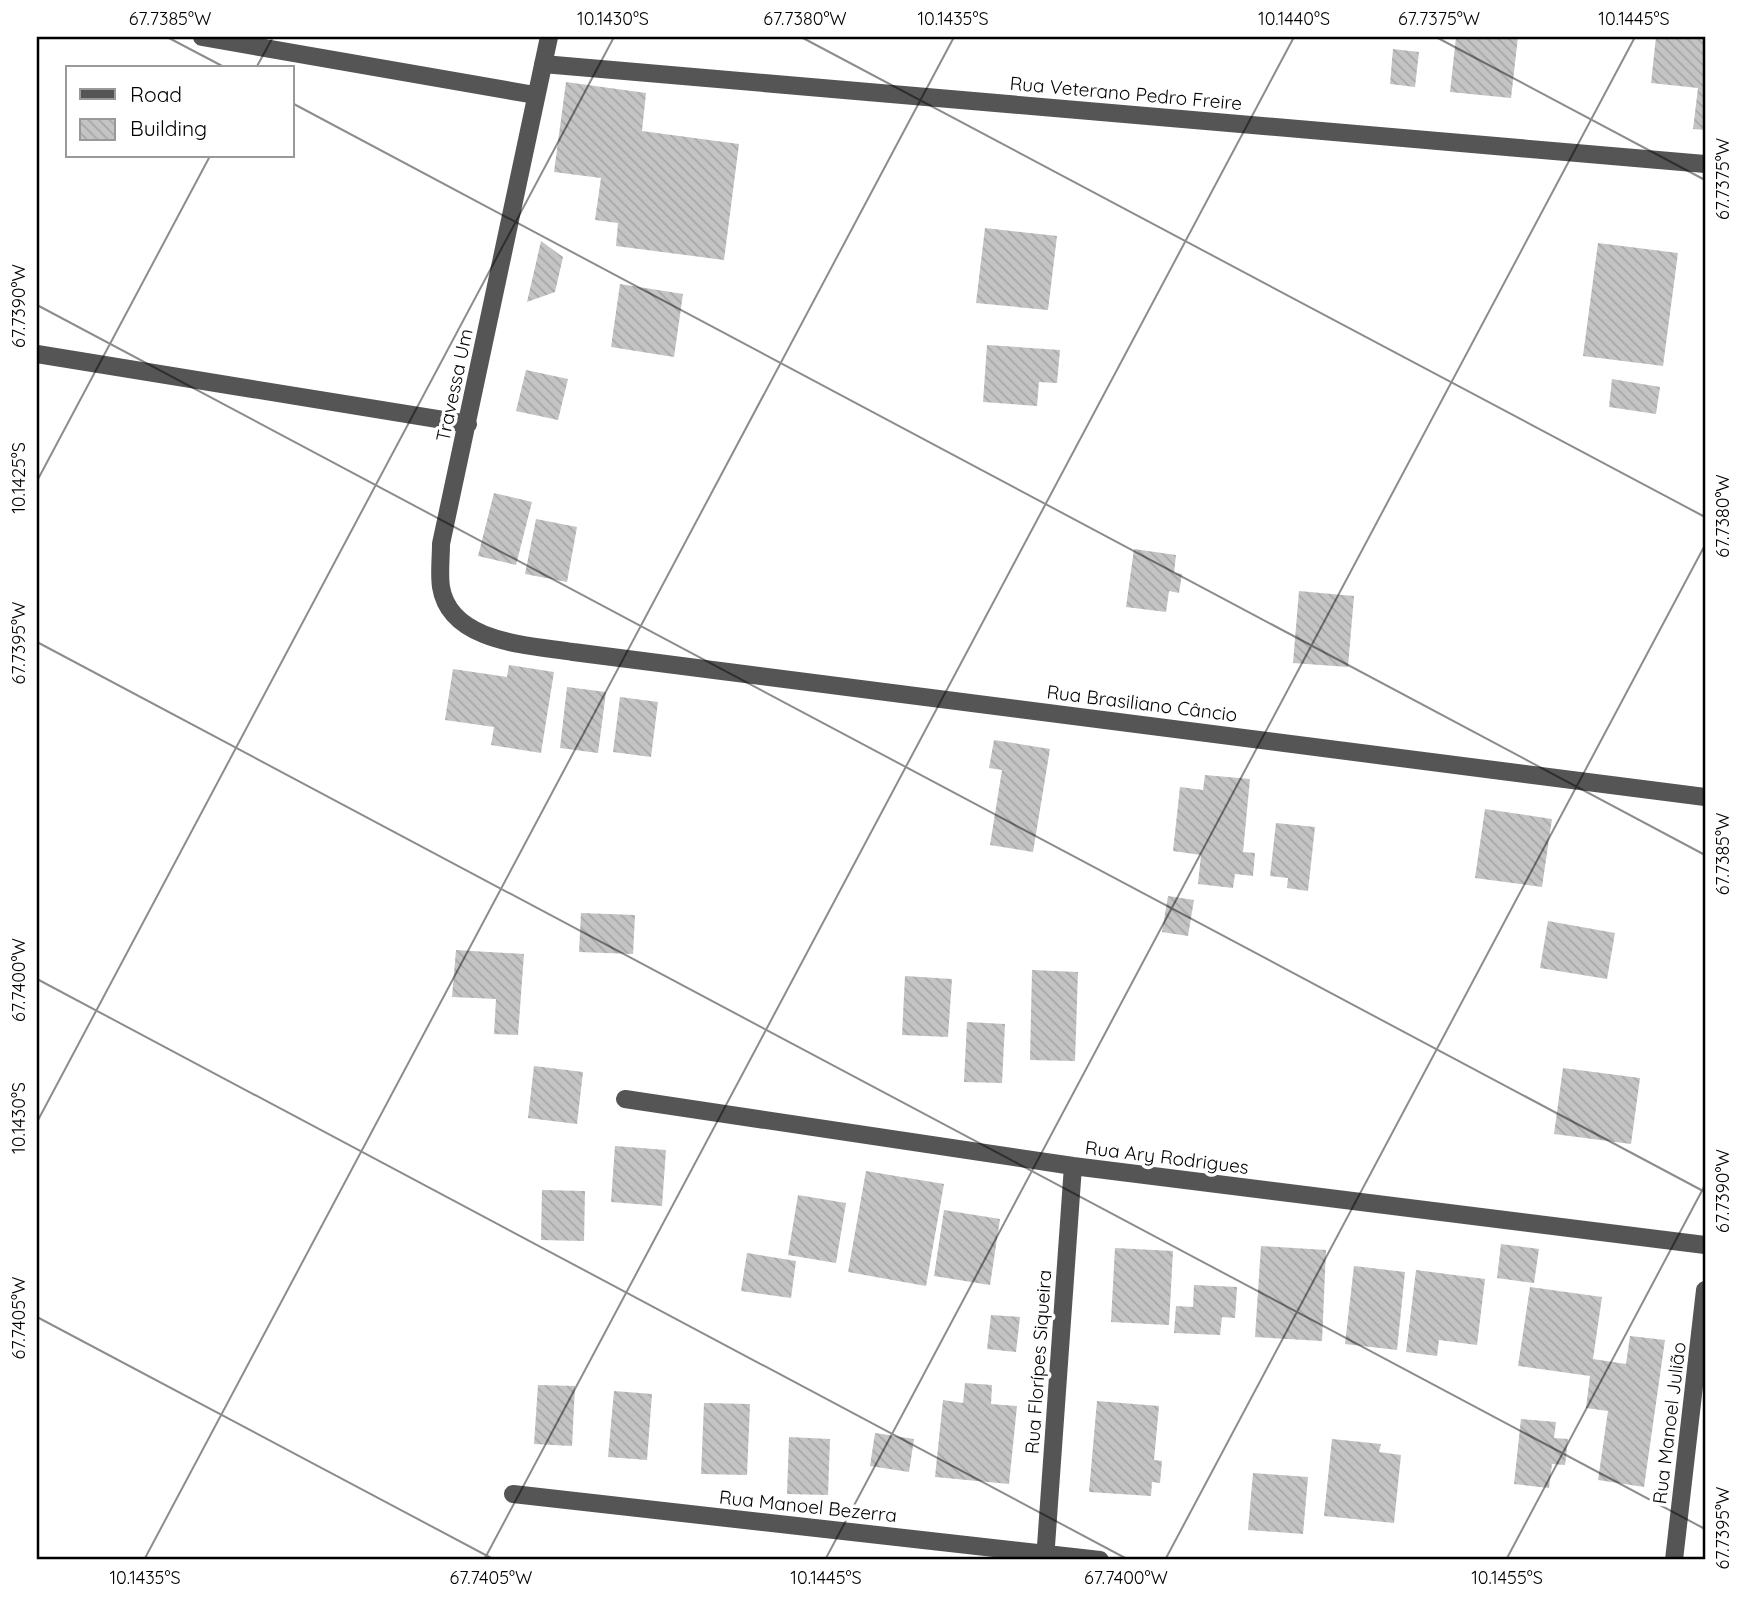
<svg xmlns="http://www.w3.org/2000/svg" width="1742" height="1597" viewBox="0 0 1742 1597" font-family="Quicksand,sans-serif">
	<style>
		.building { fill: url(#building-back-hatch) }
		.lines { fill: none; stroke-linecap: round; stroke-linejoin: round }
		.minor { stroke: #555; stroke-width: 18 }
		.ticks { fill: none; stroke: #000; stroke-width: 2; stroke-opacity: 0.45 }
		.labels { text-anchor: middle; stroke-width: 7; stroke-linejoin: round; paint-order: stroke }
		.street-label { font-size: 19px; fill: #000; stroke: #fff }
		.neatline { fill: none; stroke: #000; stroke-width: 2.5 }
		.ticks-label { font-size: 18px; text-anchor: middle; fill: #000 }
	</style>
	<defs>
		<pattern id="building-back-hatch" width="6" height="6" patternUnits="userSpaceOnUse" patternTransform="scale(1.75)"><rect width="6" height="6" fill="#c4c4c4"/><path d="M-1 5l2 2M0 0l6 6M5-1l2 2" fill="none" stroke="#a7a7a7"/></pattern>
	</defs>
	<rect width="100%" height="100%" fill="#fff"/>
	<path class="building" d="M1456,37H1518L1511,98L1450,92Z
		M1656,37H1705V130L1693,129L1698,88L1651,83Z
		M1393,49L1419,52L1415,87L1390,84Z
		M566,82L646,93L642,131L739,144L724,260L616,246L618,223L595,220L601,178L554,172Z
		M985,228L1057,236L1048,310L976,303Z
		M541,241L563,257L555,292L527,302Z
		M1598,243L1678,253L1663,366L1583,356Z
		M620,284L683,294L674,357L611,347Z
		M987,345L1060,350L1057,383L1039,382L1037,406L983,402Z
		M526,370L568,379L558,420L516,411Z
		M1612,379L1660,387L1656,414L1609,407Z
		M494,493L532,502L516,565L478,556Z
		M536,519L577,527L567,582L525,574Z
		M1134,549L1176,555L1174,573L1182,574L1179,593L1169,591L1166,612L1126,607Z
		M1299,591L1354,596L1348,667L1293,663Z
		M509,665L554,672L541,753L491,745L494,727L445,720L453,669L507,677Z
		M567,687L606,692L598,753L560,748Z
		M620,697L658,702L651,757L613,752Z
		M994,740L1050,749L1033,852L990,845L1002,770L989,768Z
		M1205,775L1250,779L1243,852L1255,853L1253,876L1235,874L1233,888L1198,884L1201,855L1173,851L1180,787L1203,790Z
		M1485,809L1552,819L1542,887L1475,878Z
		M1276,823L1315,827L1308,891L1287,888L1288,878L1270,876Z
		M1168,896L1194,900L1188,936L1162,932Z
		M581,913L635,915L633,954L579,952Z
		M1548,921L1615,933L1607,979L1540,968Z
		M456,950L524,954L518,1035L494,1034L496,999L452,997Z
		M1032,970L1078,972L1075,1061L1030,1060Z
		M905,976L952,979L948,1037L902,1035Z
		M967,1022L1005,1024L1002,1083L964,1082Z
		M534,1066L583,1072L577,1124L528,1118Z
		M1563,1068L1640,1078L1631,1144L1554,1134Z
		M615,1146L666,1150L662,1206L611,1202Z
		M866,1171L944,1184L926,1286L848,1272Z
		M542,1190L585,1191L584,1241L541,1240Z
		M798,1195L846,1203L836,1263L788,1255Z
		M944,1210L1000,1219L990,1285L934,1276Z
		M1501,1244L1539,1249L1534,1283L1497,1278Z
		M1261,1246L1326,1250L1322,1341L1255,1337Z
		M1115,1248L1173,1251L1169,1325L1111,1322Z
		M747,1253L796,1261L791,1298L741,1291Z
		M1354,1266L1405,1272L1397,1350L1345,1344Z
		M1416,1270L1485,1279L1477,1345L1439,1340L1437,1356L1406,1352Z
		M1194,1285L1237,1287L1235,1318L1222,1317L1220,1335L1174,1333L1176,1306L1193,1307Z
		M1530,1287L1602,1297L1593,1359L1626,1364L1630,1336L1665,1340L1644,1487L1598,1480L1608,1411L1586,1408L1590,1376L1518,1366Z
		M991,1315L1020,1317L1016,1352L987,1349Z
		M965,1383L992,1385L991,1404L1017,1406L1009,1484L935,1477L943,1400L963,1403Z
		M538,1385L575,1386L572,1446L534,1444Z
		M614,1391L652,1394L647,1460L608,1457Z
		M1097,1401L1159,1406L1154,1460L1162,1461L1160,1483L1152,1482L1151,1496L1089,1492Z
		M704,1403L750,1404L747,1475L701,1474Z
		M1521,1419L1556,1422L1554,1438L1568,1439L1565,1465L1552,1464L1549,1488L1514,1484Z
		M875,1433L914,1439L909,1472L870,1466Z
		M789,1437L830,1439L828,1495L787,1494Z
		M1332,1439L1381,1444L1379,1452L1401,1455L1394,1523L1324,1516Z
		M1253,1473L1308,1477L1303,1534L1248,1530Z"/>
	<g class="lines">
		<path class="minor" d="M202,37L535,95
			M549,37L441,544C441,558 439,573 441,587C450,643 529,645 573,652L1705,797
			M543,64L1705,164
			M37,354L468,424
			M625,1099L1073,1166L1705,1245
			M513,1494L1100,1560
			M1045,1560L1073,1166
			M1674,1560L1705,1290"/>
	</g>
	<path class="ticks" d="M167,37L226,68M801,37L1705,517M1436,37L1705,180M256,68L273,37M292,103L1705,855M37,305L1705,1192M37,481L210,156M37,642L1705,1529M37,979L1129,1560M37,1122L614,37M37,1317L495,1560M144,1560L954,37M484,1560L1294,37M825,1560L1635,37M1165,1560L1705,545M1506,1560L1705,1185"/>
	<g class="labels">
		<g class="street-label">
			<text transform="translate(1126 93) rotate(5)" y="7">Rua Veterano Pedro Freire</text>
			<text transform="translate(454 385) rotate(-78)" y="7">Travessa Um</text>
			<text transform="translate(1142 703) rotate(7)" y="7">Rua Brasiliano Câncio</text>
			<text transform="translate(1167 1157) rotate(7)" y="7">Rua Ary Rodrigues</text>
			<text transform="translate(1038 1362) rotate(-86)" y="7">Rua Florípes Siqueira</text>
			<text transform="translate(1669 1423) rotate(-83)" y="7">Rua Manoel Julião</text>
			<text transform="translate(808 1506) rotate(6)" y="7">Rua Manoel Bezerra</text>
		</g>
	</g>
	<rect width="1742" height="1597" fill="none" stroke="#ffffff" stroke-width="77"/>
	<rect x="66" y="66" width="228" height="91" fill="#ffffff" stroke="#999999" stroke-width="2"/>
	<rect x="80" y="89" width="35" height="10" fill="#555555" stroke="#999999" stroke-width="2"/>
	<text x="130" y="102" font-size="21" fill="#000000">Road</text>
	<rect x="80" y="119" width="35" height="21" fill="url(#building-back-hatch)" stroke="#999999" stroke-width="2"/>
	<text x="130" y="136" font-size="21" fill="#000000">Building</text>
	<rect x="38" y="38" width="1666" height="1520" class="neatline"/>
	<g class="ticks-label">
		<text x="170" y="25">67.7385°W</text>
		<text x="613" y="25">10.1430°S</text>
		<text x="805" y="25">67.7380°W</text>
		<text x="953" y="25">10.1435°S</text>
		<text x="1294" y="25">10.1440°S</text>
		<text x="1439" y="25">67.7375°W</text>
		<text x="1634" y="25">10.1445°S</text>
		<text transform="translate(1723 179) rotate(-90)" y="6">67.7375°W</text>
		<text transform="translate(19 306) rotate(-90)" y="6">67.7390°W</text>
		<text transform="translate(19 478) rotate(-90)" y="6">10.1425°S</text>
		<text transform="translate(1723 516) rotate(-90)" y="6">67.7380°W</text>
		<text transform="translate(19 643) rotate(-90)" y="6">67.7395°W</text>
		<text transform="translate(1723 854) rotate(-90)" y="6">67.7385°W</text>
		<text transform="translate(19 980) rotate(-90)" y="6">67.7400°W</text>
		<text transform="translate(19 1118) rotate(-90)" y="6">10.1430°S</text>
		<text transform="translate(1723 1191) rotate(-90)" y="6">67.7390°W</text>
		<text transform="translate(19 1318) rotate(-90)" y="6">67.7405°W</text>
		<text transform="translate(1723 1528) rotate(-90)" y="6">67.7395°W</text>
		<text x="145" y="1584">10.1435°S</text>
		<text x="491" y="1584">67.7405°W</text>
		<text x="826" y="1584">10.1445°S</text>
		<text x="1126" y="1584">67.7400°W</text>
		<text x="1507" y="1584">10.1455°S</text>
	</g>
</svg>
